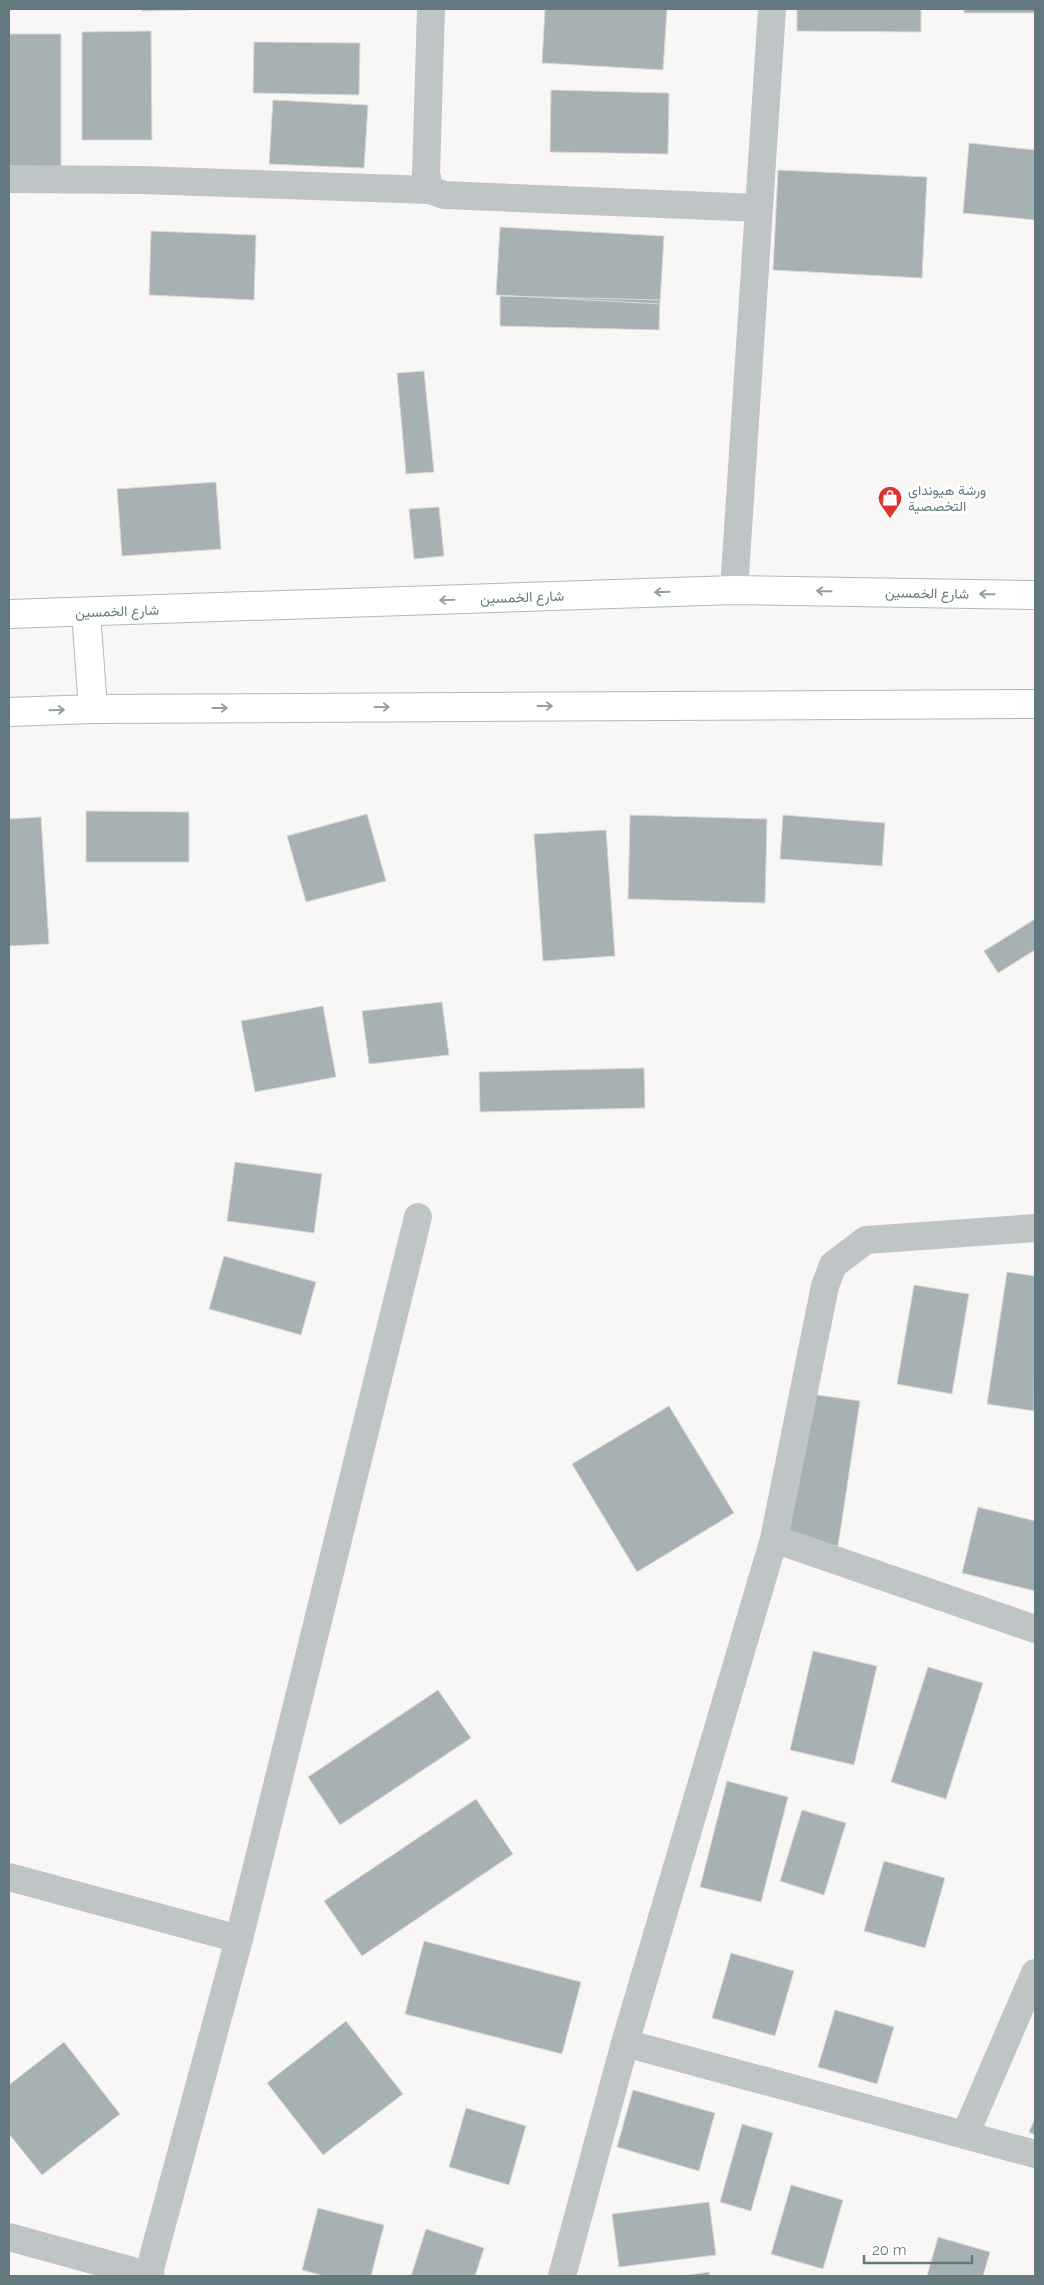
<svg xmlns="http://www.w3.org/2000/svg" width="1044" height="2285" viewBox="0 0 1044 2285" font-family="Raleway,Vazirmatn,sans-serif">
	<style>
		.building { fill: #a6b1b4; stroke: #dad9d8 }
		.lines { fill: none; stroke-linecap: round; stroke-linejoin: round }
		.primary-casing { stroke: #b1b8ba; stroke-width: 30 }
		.minor { stroke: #bfc5c7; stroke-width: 28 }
		.primary { stroke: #fff; stroke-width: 28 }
		.oneway { stroke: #92a1a5 }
		.labels { text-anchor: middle; stroke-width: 5; stroke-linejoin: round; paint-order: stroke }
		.poi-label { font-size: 14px; fill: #64797f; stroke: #fff; text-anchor: start }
		.street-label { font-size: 14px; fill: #64797f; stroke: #fff }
	</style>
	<rect width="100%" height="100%" fill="#f8f7f5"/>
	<path class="building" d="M142,9H189V10L142,11Z
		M545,9H667L663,70L542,63Z
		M797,9H921V32L797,31Z
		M964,9H1035V13H964Z
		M151,31L152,140H82V32Z
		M9,34H61V171H9Z
		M254,42L360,43L359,95L253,93Z
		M551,90L669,93L668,154L550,152Z
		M273,100L368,105L364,168L269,164Z
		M969,143L1035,150V220L963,213Z
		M778,170L927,177L922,278L773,270Z
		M500,227L664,236L660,304L496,295Z
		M151,231L256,235L254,300L149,295Z
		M500,296L660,300L659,330L500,326Z
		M424,371L434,472L406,474L397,373Z
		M216,482L221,549L122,556L117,489Z
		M439,507L444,556L414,559L409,509Z
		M86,811L189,812V862H86Z
		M367,814L386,881L306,902L287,836Z
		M630,815L767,819L765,903L628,899Z
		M783,815L885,823L882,866L780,859Z
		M41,817L49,944L9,946V819Z
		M606,830L615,956L543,961L534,834Z
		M1035,919V950L998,973L984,951Z
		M442,1002L449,1055L369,1064L362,1011Z
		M323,1006L336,1077L255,1092L241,1021Z
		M644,1068L645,1108L480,1112L479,1072Z
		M235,1162L322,1174L314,1233L227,1221Z
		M224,1256L316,1282L301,1335L209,1309Z
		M1007,1272L1035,1276L1034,1411L987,1404Z
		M914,1285L969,1294L952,1394L897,1384Z
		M811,1394L860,1401L838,1546L788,1538Z
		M669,1406L734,1513L637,1572L572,1464Z
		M978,1507L1035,1521V1591L962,1573Z
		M813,1651L877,1666L854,1765L790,1750Z
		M928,1667L983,1683L946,1799L891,1782Z
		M438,1690L471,1738L340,1825L308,1777Z
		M727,1781L788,1797L761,1902L700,1887Z
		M476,1799L513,1854L362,1956L324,1901Z
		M802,1810L846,1823L824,1895L780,1881Z
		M884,1861L945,1878L925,1948L864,1931Z
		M424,1941L581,1982L562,2054L405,2014Z
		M731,1953L794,1971L775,2036L712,2018Z
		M835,2010L894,2027L877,2084L818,2067Z
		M346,2021L403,2094L323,2155L267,2083Z
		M64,2042L120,2114L42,2175L9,2134V2085Z
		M633,2090L715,2113L699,2171L617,2147Z
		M466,2108L526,2126L509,2185L449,2167Z
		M1035,2118V2135L1029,2132Z
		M742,2124L773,2133L751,2211L720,2202Z
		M791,2185L843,2200L823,2269L771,2254Z
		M709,2202L716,2255L619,2267L612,2214Z
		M318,2208L384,2225L371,2276H324L302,2270Z
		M426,2229L484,2248L475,2276H411Z
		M938,2237L990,2252L983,2276H927Z
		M709,2272L710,2276H682Z"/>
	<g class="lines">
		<defs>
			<path id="primary" d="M86,612L93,709
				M9,614L734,590L1035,595
				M9,712L93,709L1035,704"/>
		</defs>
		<use href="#primary" class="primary-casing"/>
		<path class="minor" d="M431,9L426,174L430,190L444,195L759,208
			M9,179L141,180L430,190
			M734,590L772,9
			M774,1539L1035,1629
			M9,1877L239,1939
			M625,2043L1035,2154
			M965,2135L1035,1973
			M9,2237L151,2276
			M148,2276L239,1939L418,1217
			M562,2276L625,2043L774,1539L825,1286L833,1265L866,1240L1035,1228"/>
		<use href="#primary" class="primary"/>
	</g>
	<defs><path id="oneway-shaft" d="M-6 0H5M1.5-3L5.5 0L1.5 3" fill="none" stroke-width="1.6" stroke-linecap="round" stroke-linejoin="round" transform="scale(1.25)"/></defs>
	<g class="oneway">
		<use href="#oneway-shaft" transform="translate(824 591) rotate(-179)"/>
		<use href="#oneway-shaft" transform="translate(662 592) rotate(178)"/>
		<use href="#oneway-shaft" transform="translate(987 594) rotate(-179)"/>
		<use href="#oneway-shaft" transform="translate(447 600) rotate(178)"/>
		<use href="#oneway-shaft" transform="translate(545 706)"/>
		<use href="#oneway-shaft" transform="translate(382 707)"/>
		<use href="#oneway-shaft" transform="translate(220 708)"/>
		<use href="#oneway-shaft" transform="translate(57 710) rotate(-2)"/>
	</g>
	<defs>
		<symbol id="shop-pin" viewBox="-11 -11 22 30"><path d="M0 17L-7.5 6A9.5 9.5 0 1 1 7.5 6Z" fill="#dd3430" stroke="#fff"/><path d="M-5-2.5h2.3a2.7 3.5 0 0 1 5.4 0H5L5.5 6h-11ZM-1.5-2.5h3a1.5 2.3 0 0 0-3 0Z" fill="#fff"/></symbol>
	</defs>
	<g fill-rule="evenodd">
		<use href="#shop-pin" x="876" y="484" width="28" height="38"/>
	</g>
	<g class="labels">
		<g class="poi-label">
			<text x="908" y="495">ورشة هيونداي<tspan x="908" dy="16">التخصصية</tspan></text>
		</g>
		<g class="street-label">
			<text transform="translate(927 593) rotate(1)" y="5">شارع الخمسين</text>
			<text transform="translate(522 597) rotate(-2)" y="5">شارع الخمسين</text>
			<text transform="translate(117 611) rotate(-2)" y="5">شارع الخمسين</text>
		</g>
	</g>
	<rect width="1044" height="2285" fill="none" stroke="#64797f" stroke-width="20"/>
	<path d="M864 2255v8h108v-8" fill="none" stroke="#64797f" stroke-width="2.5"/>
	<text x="872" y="2255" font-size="15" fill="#64797f" stroke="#ffffff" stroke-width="4" paint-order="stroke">20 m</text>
</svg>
